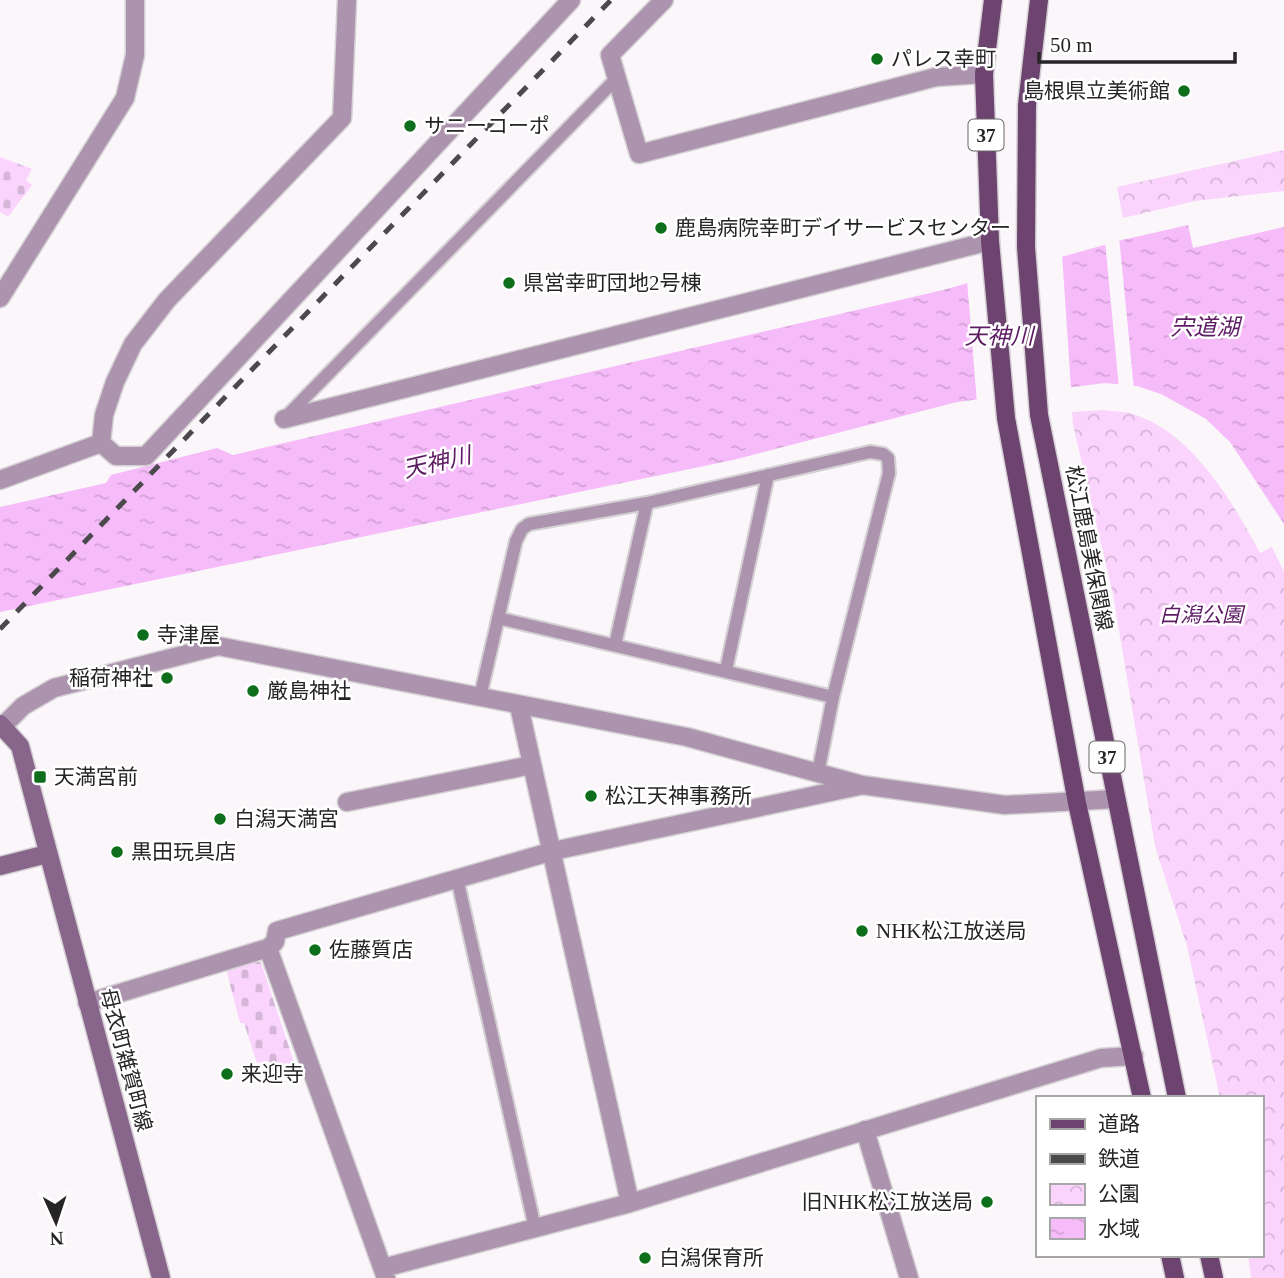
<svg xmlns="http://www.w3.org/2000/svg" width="1284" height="1278" viewBox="0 0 1284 1278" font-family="'Times New Roman','Noto Sans JP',serif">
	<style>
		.cemetery { fill: url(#cemetery-stones) }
		.park { fill: url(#park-crowns) }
		.water { fill: url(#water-ripples) }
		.pier { fill: #faf6fa }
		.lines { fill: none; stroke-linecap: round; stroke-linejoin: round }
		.service-casing { stroke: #d4d0d4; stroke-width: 16 }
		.minor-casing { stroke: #d4d0d4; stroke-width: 21 }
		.secondary-casing { stroke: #d4d0d4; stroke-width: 21 }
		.primary-casing { stroke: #d4d0d4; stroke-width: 21 }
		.service { stroke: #ad94ae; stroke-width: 12 }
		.minor { stroke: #ad94ae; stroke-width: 18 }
		.secondary { stroke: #88658a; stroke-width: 18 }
		.primary { stroke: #6d4370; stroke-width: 18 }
		.rail { stroke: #4c494c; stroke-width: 5; stroke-dasharray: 12 12; stroke-linecap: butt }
		.poi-dot { fill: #0e6e1b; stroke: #fff; stroke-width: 2.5 }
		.labels { text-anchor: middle; stroke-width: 5; stroke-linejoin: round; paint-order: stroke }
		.shield { fill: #fff; stroke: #676667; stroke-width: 2 }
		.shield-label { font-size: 19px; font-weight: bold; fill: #262426 }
		.poi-label { font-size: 21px; fill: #262426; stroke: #fff; text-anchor: start }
		.street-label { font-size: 21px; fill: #262426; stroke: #fff }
		.park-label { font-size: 21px; font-style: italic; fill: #5d1b64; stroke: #fff }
		.water-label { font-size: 23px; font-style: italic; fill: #5d1b64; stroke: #fff }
	</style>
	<defs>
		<pattern id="cemetery-stones" width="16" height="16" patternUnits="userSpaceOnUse" patternTransform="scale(1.75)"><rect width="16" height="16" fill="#fad4fc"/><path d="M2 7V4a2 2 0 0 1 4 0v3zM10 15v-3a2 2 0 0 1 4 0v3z" fill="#d6b6d8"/></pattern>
		<pattern id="park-crowns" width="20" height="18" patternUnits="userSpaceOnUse" patternTransform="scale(1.75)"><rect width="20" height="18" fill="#fad4fc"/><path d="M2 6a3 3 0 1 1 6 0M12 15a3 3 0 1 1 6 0" fill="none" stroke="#d6b6d8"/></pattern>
		<pattern id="water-ripples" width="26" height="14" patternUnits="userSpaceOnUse" patternTransform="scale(1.75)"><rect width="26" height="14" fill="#f6bcfa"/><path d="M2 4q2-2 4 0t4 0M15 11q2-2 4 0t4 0" fill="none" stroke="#d3a1d6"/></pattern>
	</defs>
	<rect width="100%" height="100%" fill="#faf6fa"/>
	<path class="cemetery" d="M0,157L32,169L26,180L32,185L8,217L0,212Z
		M256,960L261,963L298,1074L275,1080L268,1061L257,1063L244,1023H240L226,969Z"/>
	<path class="park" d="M1284,150V191L1195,201L1123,218L1117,187Z
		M1104,410C1114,412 1127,411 1136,415C1193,434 1234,504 1260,553L1272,547L1284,572V1278H1251L1248,1255H1261V1098H1220L1187,946L1155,846L1113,594L1073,425L1072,412Z"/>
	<path class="water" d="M1188,225L1193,248L1284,227V524L1230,442L1206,419L1161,394L1137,386L1105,383L957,402L733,460L0,612V507L106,483L111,475L217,448L233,455L943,290L1122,240Z"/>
	<path class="pier" d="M1119,237L1134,389L1119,388L1105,241Z
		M1062,253L1071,389L977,403L967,280Z"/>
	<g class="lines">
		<defs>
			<path id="service" d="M284,419L615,80
				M498,618L833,697
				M615,645L647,503
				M726,670L768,475
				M480,697L516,541L522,529L529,524L647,503L870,452L883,454L888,458L889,473L833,697L818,773
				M457,878L535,1228"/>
			<path id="minor" d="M664,0L610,55L639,154L936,77L984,74
				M0,298L125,98L135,55V0
				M284,419L990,241
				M101,443L104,415L115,382L133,344L167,300L342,118L347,0
				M0,480L101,443L116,456H146L571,0
				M519,706L630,1203
				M3,726L23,706L54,688L218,646L687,737L862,785L1005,805L1116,799
				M347,802L532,765
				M268,948L386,1278
				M87,1003L268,948L275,942L277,931L553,851L859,786
				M865,1130L909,1278
				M383,1268L630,1203L1101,1058L1134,1056"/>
			<path id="secondary" d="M0,724L20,746L161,1278
				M0,866L47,854"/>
			<path id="primary" d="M993,0L984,74L990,241L1006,418L1077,803L1142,1098
				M1039,0L1027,105L1026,247L1039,415L1177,1098
				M1170,1255L1175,1278
				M1209,1255L1214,1278"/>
		</defs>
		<use href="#service" class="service-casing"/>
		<use href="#minor" class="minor-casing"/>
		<use href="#secondary" class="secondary-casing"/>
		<use href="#primary" class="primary-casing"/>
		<use href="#service" class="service"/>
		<use href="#minor" class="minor"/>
		<use href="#secondary" class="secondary"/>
		<use href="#primary" class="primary"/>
		<path class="rail" d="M0,629L611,0"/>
	</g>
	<g class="poi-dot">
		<circle cx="877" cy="59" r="7"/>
		<circle cx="1184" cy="91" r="7"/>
		<circle cx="410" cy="126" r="7"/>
		<circle cx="661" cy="228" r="7"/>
		<circle cx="509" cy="283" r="7"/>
		<circle cx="143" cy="635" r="7"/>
		<circle cx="167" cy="678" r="7"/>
		<circle cx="253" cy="691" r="7"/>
		<rect x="33" y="770" width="14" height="14" rx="3.5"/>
		<circle cx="591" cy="796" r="7"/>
		<circle cx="220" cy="819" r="7"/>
		<circle cx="117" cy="852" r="7"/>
		<circle cx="862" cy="931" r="7"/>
		<circle cx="315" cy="950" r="7"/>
		<circle cx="227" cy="1074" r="7"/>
		<circle cx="987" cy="1202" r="7"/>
		<circle cx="645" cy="1258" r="7"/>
	</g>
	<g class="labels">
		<g class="shield">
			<rect x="968.5" y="119.5" width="35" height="31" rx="5"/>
			<rect x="1089.5" y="741.5" width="35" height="31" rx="5"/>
		</g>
		<g class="shield-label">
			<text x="986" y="142">37</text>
			<text x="1107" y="764">37</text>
		</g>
		<g class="poi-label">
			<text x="891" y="66">パレス幸町</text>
			<text x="1170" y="98" text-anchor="end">島根県立美術館</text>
			<text x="424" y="133">サニーコーポ</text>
			<text x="675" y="235">鹿島病院幸町デイサービスセンター</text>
			<text x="523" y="290">県営幸町団地2号棟</text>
			<text x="157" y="642">寺津屋</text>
			<text x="153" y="685" text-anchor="end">稲荷神社</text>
			<text x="267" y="698">厳島神社</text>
			<text x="54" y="784">天満宮前</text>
			<text x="605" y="803">松江天神事務所</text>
			<text x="234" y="826">白潟天満宮</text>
			<text x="131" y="859">黒田玩具店</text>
			<text x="876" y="938">NHK松江放送局</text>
			<text x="329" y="957">佐藤質店</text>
			<text x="241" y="1081">来迎寺</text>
			<text x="973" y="1209" text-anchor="end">旧NHK松江放送局</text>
			<text x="659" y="1265">白潟保育所</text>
		</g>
		<g class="street-label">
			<text transform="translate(1089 548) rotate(79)" y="7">松江鹿島美保関線</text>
			<text transform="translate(126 1060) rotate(75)" y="7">母衣町雑賀町線</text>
		</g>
		<g class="park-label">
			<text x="1201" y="622">白潟公園</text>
		</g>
		<g class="water-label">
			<text x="1205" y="335">宍道湖</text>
			<text x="999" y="344">天神川</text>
			<text transform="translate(437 462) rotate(-13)" y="8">天神川</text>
		</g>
	</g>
	<rect x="1036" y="1096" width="228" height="161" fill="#ffffff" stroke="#a8a7a8" stroke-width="2"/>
	<rect x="1050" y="1119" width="35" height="10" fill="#6d4370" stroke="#a8a7a8" stroke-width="2"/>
	<text x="1098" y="1131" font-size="21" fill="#262426">道路</text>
	<rect x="1050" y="1154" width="35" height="10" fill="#4c494c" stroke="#a8a7a8" stroke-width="2"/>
	<text x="1098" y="1166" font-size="21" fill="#262426">鉄道</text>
	<rect x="1050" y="1184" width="35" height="21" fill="url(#park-crowns)" stroke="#a8a7a8" stroke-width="2"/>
	<text x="1098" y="1201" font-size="21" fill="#262426">公園</text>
	<rect x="1050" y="1218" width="35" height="21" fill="url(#water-ripples)" stroke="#a8a7a8" stroke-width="2"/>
	<text x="1098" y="1236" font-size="21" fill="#262426">水域</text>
	<g transform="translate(56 1222) rotate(177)" stroke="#ffffff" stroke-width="5" paint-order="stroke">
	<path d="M0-5L12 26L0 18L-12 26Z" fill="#262426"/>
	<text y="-10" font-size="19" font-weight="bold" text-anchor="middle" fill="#262426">N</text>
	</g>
	<path d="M1039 52v10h196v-10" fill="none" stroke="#262426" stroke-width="3.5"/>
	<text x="1050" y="52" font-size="21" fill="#262426" stroke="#ffffff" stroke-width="5" paint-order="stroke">50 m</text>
</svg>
